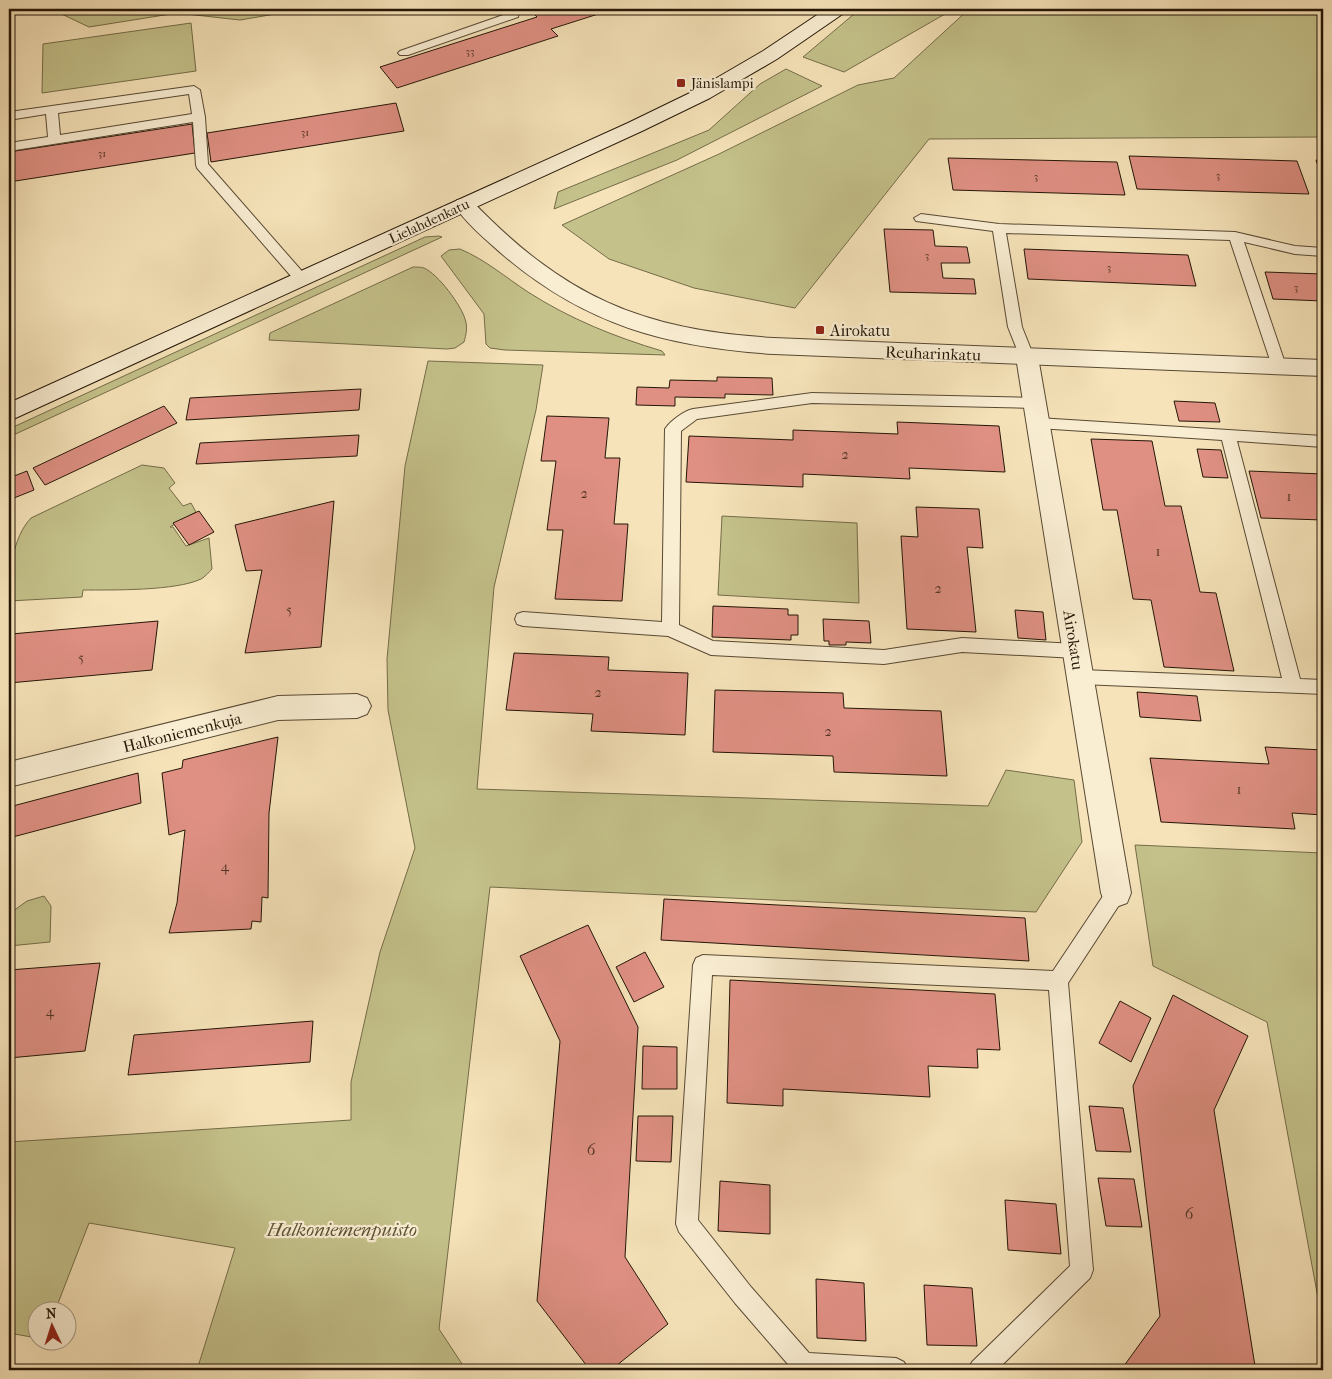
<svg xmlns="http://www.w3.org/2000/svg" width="1332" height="1379" viewBox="0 0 1332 1379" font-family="'IM FELL French Canon',serif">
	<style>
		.green { fill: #c4c18a; stroke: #746c48 }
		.building { fill: #df9083; stroke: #241607 }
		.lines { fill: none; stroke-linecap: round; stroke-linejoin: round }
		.service-casing { stroke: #584934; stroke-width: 2 }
		.minor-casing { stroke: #584934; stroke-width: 2 }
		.tertiary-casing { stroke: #584934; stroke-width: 2 }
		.secondary-casing { stroke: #241607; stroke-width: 2 }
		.service { fill: #f9edd2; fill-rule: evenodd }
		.minor { fill: #f9edd2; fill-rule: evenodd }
		.tertiary { fill: #f9edd2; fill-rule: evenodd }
		.secondary { fill: #f9edd2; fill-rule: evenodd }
		.poi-dot { fill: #8f2418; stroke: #f9edd2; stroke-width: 2 }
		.labels { text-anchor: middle; stroke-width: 4.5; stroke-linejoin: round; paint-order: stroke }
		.far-number-label { font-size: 11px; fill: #533426 }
		.far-poi-label { font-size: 14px; fill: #241607; stroke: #f9edd2; text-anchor: start }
		.far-street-label { font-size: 14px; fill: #241607; stroke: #f9edd2 }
		.number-label { font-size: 14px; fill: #533426 }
		.poi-label { font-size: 16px; fill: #241607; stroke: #f9edd2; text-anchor: start }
		.street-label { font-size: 16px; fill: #241607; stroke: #f9edd2 }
		.near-number-label { font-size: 16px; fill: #533426 }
		.near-park-label { font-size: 19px; font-style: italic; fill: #5c5235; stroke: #f9edd2 }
	</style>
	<rect width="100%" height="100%" fill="#f6e3b9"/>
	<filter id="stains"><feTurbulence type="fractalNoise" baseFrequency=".004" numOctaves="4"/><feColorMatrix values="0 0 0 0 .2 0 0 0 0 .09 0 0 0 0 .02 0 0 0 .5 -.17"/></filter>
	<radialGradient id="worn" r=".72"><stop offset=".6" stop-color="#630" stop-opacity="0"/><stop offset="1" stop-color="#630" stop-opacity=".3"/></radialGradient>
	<path class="green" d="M51,9H305L240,20L177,13L89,27Z
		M860,9H952V10L844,72L803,57Z
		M969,9H1323V137L929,139L795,308L694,288L609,259L562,225L719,154L858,85L894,78Z
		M191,23L196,71L42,93L43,44Z
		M786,69L822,86L677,160L554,209L558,192L709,130L760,84Z
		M439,236L442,237L9,437V429L425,237Z
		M460,249C486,260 505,277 528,292C570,319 615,337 662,351L665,355L505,350L490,348L486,344L484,314L441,256L449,250Z
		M413,267C416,267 421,267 424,268C438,274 461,305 465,319C468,327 466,335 464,342L455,348L447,349L269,340L270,333Z
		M428,361L543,365L536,410L494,587L477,789L988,806L1006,770L1074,780L1082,842L1036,912L490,887L439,1329L466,1370H197L235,1248L89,1223L55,1311L38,1312L37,1338L9,1333V1142L351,1120V1082L380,952L415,848L388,710L387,659L405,466Z
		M142,465L164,468L175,483L169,488L183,506L191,503L196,512L170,527H173L186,546L209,538L212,569C209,572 205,577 201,579C176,591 112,590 83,590L82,597L9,601C9,574 12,538 31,518Z
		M722,516L857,523L859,603L718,595Z
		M1135,845L1323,853V1325L1267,1022L1153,966Z
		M44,896L51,906L50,942L9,946V914L27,901Z"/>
	<path class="building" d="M529,9H614L551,29L558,36L397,88L380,67L537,17Z
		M396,103L404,131L211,162L207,133Z
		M192,124L195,153L9,182V152Z
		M1129,156L1297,161L1309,194L1137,189Z
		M948,158L1117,162L1125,195L953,190Z
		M1316,160L1323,161V181Z
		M884,229L933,230L935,246L967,247L970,263H941L943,278L974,279L976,294L890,292Z
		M1024,249L1188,255L1196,286L1028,279Z
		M1265,272L1323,274V301L1273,299Z
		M717,377L772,378L773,395L725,394V398L675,397V406L636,405L637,387L669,388L670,380L717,381Z
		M361,389L359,410L186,420L190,398Z
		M1174,401L1215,403L1220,422L1179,421Z
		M164,406L177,423L45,485L33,468Z
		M547,416L609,418L605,458H620L614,524H628L622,601L555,599L563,530H547L556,461H541Z
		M897,422L999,426L1005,472L909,468L910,479L803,474V487L686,482L689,436L793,440V430L898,434Z
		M359,435L357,456L196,464L200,443Z
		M1091,439L1152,441L1165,506H1181L1200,592L1216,593L1234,671L1164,667L1151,600L1133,599L1117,510H1103Z
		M1197,449L1221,450L1228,478L1203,477Z
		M27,471L34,490L9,500V478Z
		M1249,471L1323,474V520L1261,518Z
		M334,501L321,647L245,653L262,570L246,571L235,525Z
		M916,507L979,509L983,548L967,547L976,632L907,629L901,536L918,537Z
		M199,511L214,532L189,545L173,523Z
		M713,606L788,609V615H798V635H791V640L712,637Z
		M1015,610L1043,612L1046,640L1018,638Z
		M823,619L869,621L871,643L846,642V645H829V641H824Z
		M158,621L152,670L9,683V644L11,634Z
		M514,653L609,657L608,670L688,673L685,735L591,731L593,714L506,710Z
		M715,690L843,693L844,708L941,711L947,776L834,772L833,756L713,752Z
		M1137,692L1197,696L1201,721L1140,717Z
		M278,737L269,813L268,898L262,897L261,922L252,921L251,929L169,933L177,903L185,830L169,835L162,773L182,768L183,760Z
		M1265,747L1323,750V815L1292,813L1295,829L1161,822L1150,758L1269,764Z
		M138,773L141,803L9,838V807Z
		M664,899L1025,918L1029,961L661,940Z
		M588,925L638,1027L625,1257L668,1324L611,1370H590L537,1301L560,1041L520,956Z
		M645,952L664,987L634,1002L616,967Z
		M100,963L85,1051L9,1058V970Z
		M730,980L995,994L1000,1050L977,1049L978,1068L928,1066L930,1097L783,1089V1106L727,1103Z
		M1173,995L1248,1036L1214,1110L1255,1366L1252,1370H1121L1160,1316L1133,1086Z
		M1120,1001L1151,1018L1131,1062L1099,1043Z
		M313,1021L310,1062L128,1075L134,1035Z
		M643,1046L677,1047V1089H642Z
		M1089,1106L1123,1108L1131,1152L1096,1151Z
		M638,1116H673L671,1162L636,1161Z
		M1098,1178L1134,1179L1142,1227L1106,1226Z
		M720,1181L770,1185V1234L718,1231Z
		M1005,1200L1056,1204L1061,1254L1008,1250Z
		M816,1279L864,1283L866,1341L817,1338Z
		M924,1285L972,1288L977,1346L927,1345Z"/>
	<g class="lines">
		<defs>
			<path id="service" d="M510,9H520L518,17L408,55H400L398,53L400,51L509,13Z
				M194,86L200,90L205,117L208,164L307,277L309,280L307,283H297L197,168L196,165L193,122L9,151V143L48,137L46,114L9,120V112ZM189,94L192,114L60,135L58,113Z
				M921,214L999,224L1235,232L1295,246L1323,248V256L1295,254L1244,242L1286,366L1284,370H1274L1272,366L1230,240L1006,233L1022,327L1034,357L1032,361H1022L1020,357L1008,327L993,231L916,221L914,218Z
				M812,393L1035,398L1040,399L1042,403L1040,407L1035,408L812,403L697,419L681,431L679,625L713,641L884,650L962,638L1076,644L1082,646L1085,651L1082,656L1076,658L962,652L884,664L711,655L668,636L523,626L517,624L515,619L517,614L523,612L662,622L665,429C670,421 684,411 693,409Z
				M1038,418L1323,436V447L1237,441L1300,679L1323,680V694L1081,684L1075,682L1072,677L1075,672L1081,670L1282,678L1222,440L1038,428L1033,427L1030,423L1033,419Z
				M1116,884L1123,887L1126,893L1123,899L1068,983L1093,1270L1090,1278L997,1370H968L972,1362L1070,1266L1049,990L712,975L698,1220L751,1287L809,1353L896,1358L904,1362L908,1370H793L735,1303L679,1232L676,1224L693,965L696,958L703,955L1053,971L1109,887Z"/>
			<path id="minor" d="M828,9H847L844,13L838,14L831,13Z
				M1027,349L1035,351L1038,357L1131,893L1127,903L1116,907L1105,903L1101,893L1016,357L1019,351Z
				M357,694L367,698L371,706L367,714L357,718L278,720L9,787V762L278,696Z"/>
			<path id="tertiary" d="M464,199L471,200C564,297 641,330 774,338L1323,360V376L774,354C666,347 585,325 502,254C485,239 466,223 454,205L457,200Z"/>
			<path id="secondary" d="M826,9H847L844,13L777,59L710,98L642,131L9,421V403L628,123L696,90L763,51Z"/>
		</defs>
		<use href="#service" class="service-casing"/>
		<use href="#minor" class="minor-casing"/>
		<use href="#tertiary" class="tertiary-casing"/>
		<use href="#secondary" class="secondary-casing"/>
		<use href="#service" class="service"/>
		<use href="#minor" class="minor"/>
		<use href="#tertiary" class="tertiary"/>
		<use href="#secondary" class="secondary"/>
	</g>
	<g class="poi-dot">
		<rect x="676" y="78" width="10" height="10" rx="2.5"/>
		<rect x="815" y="325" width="10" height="10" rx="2.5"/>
	</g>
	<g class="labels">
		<g class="far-number-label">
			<text x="470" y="55">33</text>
			<text x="305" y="136">31</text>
			<text x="102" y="157">31</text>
			<text x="1218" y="179">3</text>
			<text x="1036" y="180">3</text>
			<text x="927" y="259">3</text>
			<text x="1109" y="271">3</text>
			<text x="1296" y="291">3</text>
		</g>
		<g class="far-poi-label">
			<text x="691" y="88">Jänislampi</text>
		</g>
		<g class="far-street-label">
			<text transform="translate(429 221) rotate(-25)" y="5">Lielahdenkatu</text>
		</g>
		<g class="number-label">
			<text x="845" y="459">2</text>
			<text x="584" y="498">2</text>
			<text x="1289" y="501">1</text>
			<text x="1158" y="556">1</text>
			<text x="938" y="593">2</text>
			<text x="289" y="614">5</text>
			<text x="81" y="662">5</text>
			<text x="598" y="697">2</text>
			<text x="828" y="736">2</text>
			<text x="1239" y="794">1</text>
			<text x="225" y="871">4</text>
			<text x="50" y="1016">4</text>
		</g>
		<g class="poi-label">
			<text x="830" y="336">Airokatu</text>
		</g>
		<g class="street-label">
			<text transform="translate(933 353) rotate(2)" y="6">Reuharinkatu</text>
			<text transform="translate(1074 640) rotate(81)" y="6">Airokatu</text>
			<text transform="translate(182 732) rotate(-14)" y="6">Halkoniemenkuja</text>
		</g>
		<g class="near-number-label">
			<text x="591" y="1155">6</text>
			<text x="1189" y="1219">6</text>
		</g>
		<g class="near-park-label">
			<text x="342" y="1236">Halkoniemenpuisto</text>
		</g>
	</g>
	<rect width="1332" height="1379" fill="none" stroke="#f6e3b9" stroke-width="30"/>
	<rect x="10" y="10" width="1312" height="1359" fill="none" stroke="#241607" stroke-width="2.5"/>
	<rect x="15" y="15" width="1302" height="1349" fill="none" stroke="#241607"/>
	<g transform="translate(52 1326) rotate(356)"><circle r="24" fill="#f9edd2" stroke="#a49781"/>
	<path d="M0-4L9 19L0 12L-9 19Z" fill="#8f2418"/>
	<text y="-8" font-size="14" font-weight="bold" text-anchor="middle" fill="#241607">N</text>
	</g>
	<rect width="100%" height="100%" filter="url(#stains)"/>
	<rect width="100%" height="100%" fill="url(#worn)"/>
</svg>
